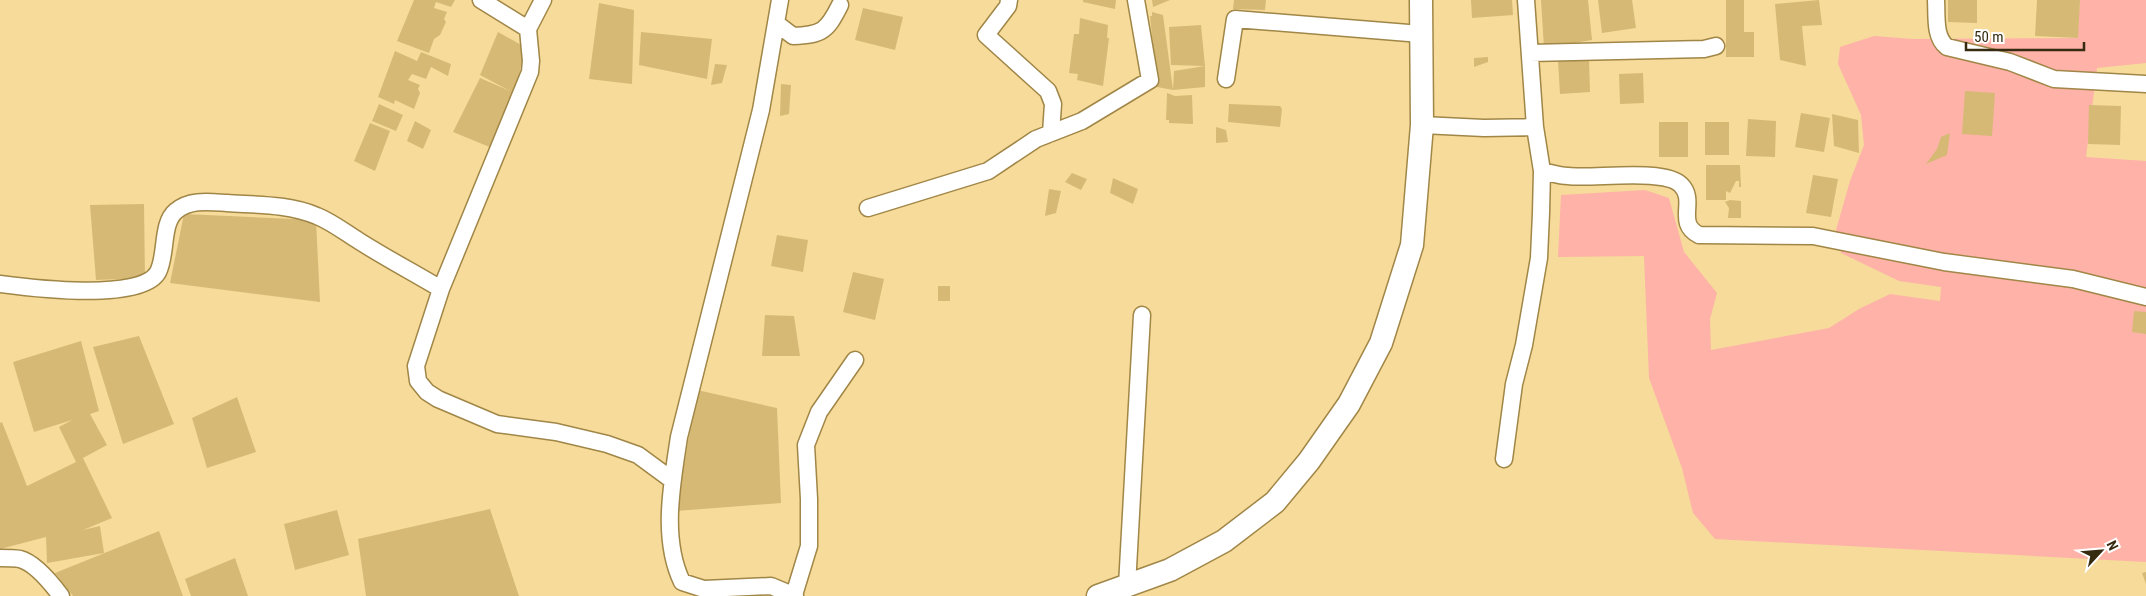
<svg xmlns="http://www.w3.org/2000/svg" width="2146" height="596" viewBox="0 0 2146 596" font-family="'Roboto Condensed',sans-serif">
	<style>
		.green { fill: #feb2a8 }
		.building { fill: #d6b975 }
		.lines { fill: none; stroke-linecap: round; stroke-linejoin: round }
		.minor-casing { stroke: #a08647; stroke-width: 19 }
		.secondary-casing { stroke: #a08647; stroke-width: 25 }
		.minor { stroke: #fff; stroke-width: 16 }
		.secondary { stroke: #fff; stroke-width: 22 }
	</style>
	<rect width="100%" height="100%" fill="#f6db9a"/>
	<path class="green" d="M2080,0H2146V63L2097,68L2086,157L2146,161V562L1715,539L1693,513L1682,468L1649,378L1644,256L1558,257L1561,195L1645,190L1669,198L1684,252L1717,293L1710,319L1711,350L1829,328L1859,309L1890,294L1940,301L1941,287L1899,281L1841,253L1836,230L1850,181L1864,145L1861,115L1838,64L1840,47L1874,36L1913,39L2077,38Z"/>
	<path class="building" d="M414,0H455L451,7L436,2L434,8L447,12L444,19L446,22L440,35L434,39L429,53L397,41Z
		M1083,0H1116L1115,9L1083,2Z
		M1152,0H1170L1153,7Z
		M1234,0H1266L1265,10L1233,9Z
		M1471,0H1512L1513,15L1472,18Z
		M1541,0H1588L1592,40L1544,48Z
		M1598,0H1632L1636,28L1602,33Z
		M1726,0H1744V32H1754V57H1726Z
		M1819,0L1822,25L1802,26L1806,66L1780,60L1775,4Z
		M1948,0H1977V23L1948,22Z
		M2037,0H2080L2078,38L2035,36Z
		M599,3L634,10L632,84L589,79Z
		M863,8L903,17L895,50L855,40Z
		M1152,12L1163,15L1173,90L1157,87L1150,16H1152Z
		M1080,18L1108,25L1107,38H1109L1103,86L1077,80L1078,74L1069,73L1074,34H1079Z
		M1201,25L1205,66V87L1173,90L1174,71L1205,66L1171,65L1169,27Z
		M498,32L525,47L515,94L492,148L453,132L480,78L510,91L480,75Z
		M641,32L712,39L707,79L639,65Z
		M395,51L417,61L421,52L451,64L448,76L431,67L426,79L412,74L408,80L420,85L418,89L420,93L414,109L395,100L394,104L378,97Z
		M1488,57V62L1474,67V58Z
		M1589,59L1590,92L1560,94L1558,61Z
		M715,64L727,65L722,83L711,85Z
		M1643,73L1644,103L1620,104L1619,74Z
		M781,84L791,85L789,114L780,116Z
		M1965,91L1995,93L1992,136L1962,134Z
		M1167,93L1175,96L1192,95L1193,124L1169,123V120H1166Z
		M379,104L403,115L396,131L372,121Z
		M1229,104L1280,106L1282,109L1280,127L1228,122Z
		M2089,105L2121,106L2120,145L2088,144Z
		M1801,113L1830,118L1824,152L1795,147Z
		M1832,114L1858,120L1859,153L1834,146Z
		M1748,119L1776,121L1775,157L1746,156Z
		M415,121L431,130L423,149L407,141Z
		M1659,122H1688V157H1659Z
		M1705,122H1729V155H1705Z
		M370,123L390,131L375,171L354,161Z
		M1216,127L1226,130L1228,142L1216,143Z
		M1950,133L1947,155L1926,164L1937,149L1941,137Z
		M1706,165H1740L1741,187H1739V181H1736L1730,193L1726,191V200H1706Z
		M1072,173L1087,179L1081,190L1065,182Z
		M1813,175L1838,179L1831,217L1806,213Z
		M1113,178L1138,189L1133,204L1110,193Z
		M1049,189L1061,191L1056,213L1045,216Z
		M1730,200L1741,201V218H1728L1729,208L1725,202Z
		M144,204L145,278L96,280L90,205Z
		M184,214L316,220L320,302L170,283Z
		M777,235L808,240L803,272L771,266Z
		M853,272L884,279L875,320L843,312Z
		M938,286H950V301H938Z
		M2134,311L2146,312V334L2132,332Z
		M765,315L794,316L800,356H762Z
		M139,336L174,424L123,444L93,347Z
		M81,341L99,411L90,414L107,445L83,458L112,518L83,530L100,526L104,553L47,563L46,537L0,549V423L2,422L27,486L76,462L59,427L72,420L34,432L13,362Z
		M697,390L777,408L781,503L676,511Z
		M237,397L256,452L207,468L192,418Z
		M490,509L519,596H366L358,539Z
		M337,510L349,555L295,570L284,524Z
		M159,531L183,596H73L55,573Z
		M235,558L248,596H191L185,579Z
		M2146,572V584L2142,573Z"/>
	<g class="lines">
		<defs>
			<path id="minor" d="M481,0L528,29
				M543,0L528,29L531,61L530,72L441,289L416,366L418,381L427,392L438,399L497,424L556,432L607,444L638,455L672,480
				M780,0L761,110L679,437C672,484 661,538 682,582L704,589L771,586L795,596
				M1009,0L1008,6L986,35L1048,91L1053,104L1051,133
				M1936,0C1937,16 1934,37 1947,47L2010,62L2054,79L2146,84
				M776,23L793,36C822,35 827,31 840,5
				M1530,53L1704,49L1716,46
				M1226,79L1235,19L1421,34
				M1422,125L1484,128L1535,127
				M1542,171C1551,173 1560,176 1568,176C1594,179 1665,168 1681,185C1697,201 1675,223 1699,235L1813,236L1944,262L2073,279L2146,297
				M868,208L988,171L1036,139L1082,121L1150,80L1136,0
				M0,284C30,288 142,302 158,272C167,255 161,223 176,211C190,199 210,202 227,203C257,205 289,204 317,216C332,222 346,233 359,241C386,258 414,273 441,289
				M1504,459L1514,384L1524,345L1539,258L1541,213L1542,171L1535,127L1526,0
				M0,558C6,558 14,558 20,559C35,563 52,584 61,596
				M1127,586L1142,315
				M794,595L809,546V499L806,445L819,412L855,360"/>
			<path id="secondary" d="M1098,596L1170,570L1224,541L1275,502L1309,461L1349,404L1381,343L1412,245L1422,125L1421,0"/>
		</defs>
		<use href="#minor" class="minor-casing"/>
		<use href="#secondary" class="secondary-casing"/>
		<use href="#minor" class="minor"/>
		<use href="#secondary" class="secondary"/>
	</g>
	<g transform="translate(2101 551) rotate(64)" stroke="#ffffff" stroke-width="4" paint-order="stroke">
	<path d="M0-4L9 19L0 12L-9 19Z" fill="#362b10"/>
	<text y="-8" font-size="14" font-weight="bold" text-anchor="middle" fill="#362b10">N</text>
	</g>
	<path d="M1966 42v8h118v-8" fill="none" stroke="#362b10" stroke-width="2.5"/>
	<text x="1974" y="42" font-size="15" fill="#362b10" stroke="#ffffff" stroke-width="4" paint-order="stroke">50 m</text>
</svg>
